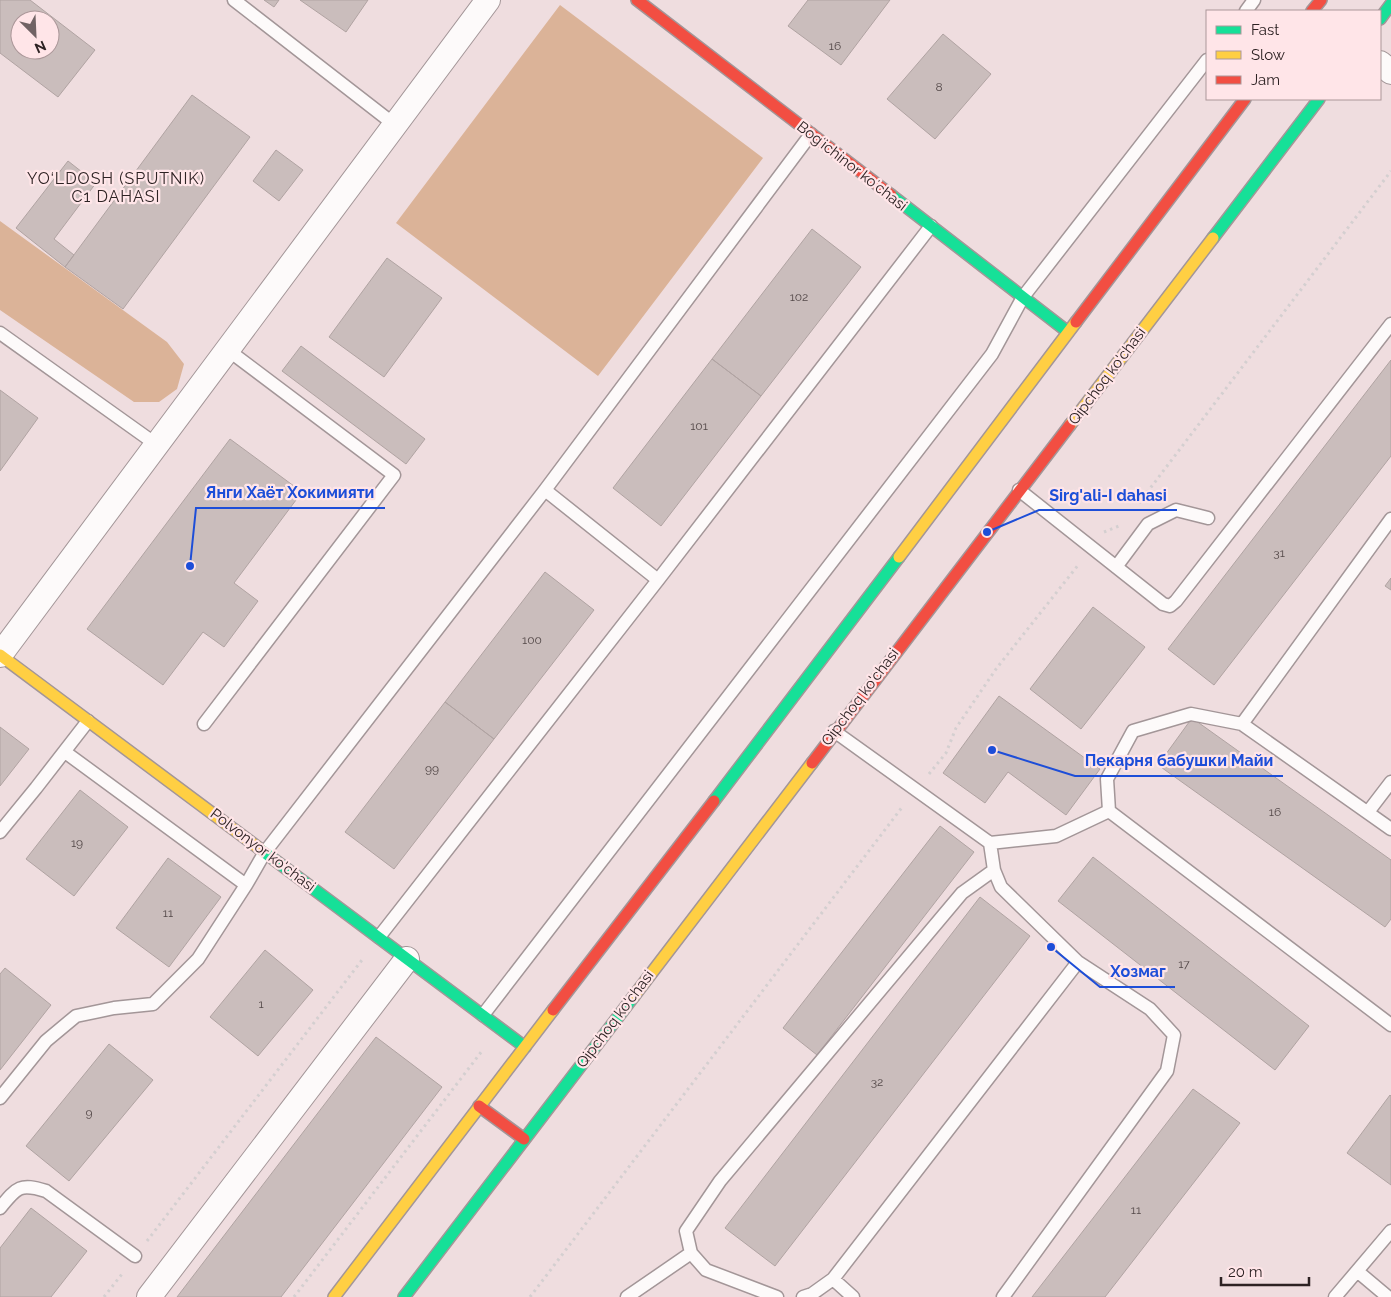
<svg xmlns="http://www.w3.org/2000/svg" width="1391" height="1297" viewBox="0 0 1391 1297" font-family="Raleway,sans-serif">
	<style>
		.forest { fill: #dbb398 }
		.building { fill: #cabdbc; stroke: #b0a3a2; fill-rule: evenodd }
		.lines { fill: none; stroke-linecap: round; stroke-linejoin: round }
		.lane-casing { stroke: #a39698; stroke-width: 15 }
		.street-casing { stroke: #a39698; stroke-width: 26 }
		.fast-casing { stroke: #a39698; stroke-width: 14 }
		.slow-casing { stroke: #a39698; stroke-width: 14 }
		.jam-casing { stroke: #a39698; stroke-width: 14 }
		.path { stroke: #d4cfd0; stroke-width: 3; stroke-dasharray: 2.5 4; stroke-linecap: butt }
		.lane { stroke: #fdfafa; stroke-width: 12 }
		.street { stroke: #fdfafa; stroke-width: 24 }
		.fast { stroke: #16e098; stroke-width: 11 }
		.slow { stroke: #ffcf43; stroke-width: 11 }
		.jam { stroke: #f24e42; stroke-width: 11 }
		.labels { text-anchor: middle; stroke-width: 4.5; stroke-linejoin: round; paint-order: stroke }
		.number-label { font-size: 12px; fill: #544949 }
		.street-label { font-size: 15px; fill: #2d2223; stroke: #ffe5e8 }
		.neighbourhood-label { font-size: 16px; letter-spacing: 1px; fill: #2d2223; stroke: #ffe5e8 }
		.leader { fill: none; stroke: #1d4ed8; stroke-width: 2 }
		.callout-dot { fill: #1d4ed8; stroke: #ffe5e8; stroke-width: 2 }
		.callout-label { font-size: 16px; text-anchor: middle; font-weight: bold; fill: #1d4ed8; stroke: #ffe5e8; stroke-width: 4.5; stroke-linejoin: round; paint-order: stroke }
	</style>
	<rect width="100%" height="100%" fill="#efdddf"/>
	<path class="forest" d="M560,5L763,158L598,376L396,223Z
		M0,221L167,342L184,364L177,389L159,402H134L0,310Z"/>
	<path class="building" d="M0,0H30L95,50L58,97L0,53ZM20,20H50V50H20Z
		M264,0H279L274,7Z
		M300,0H368L346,32Z
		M808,0H890L841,65L788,26Z
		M943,34L991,74L935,139L887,99Z
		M192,95L250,137L123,309L65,267Z
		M276,150L303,170L279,201L253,181Z
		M68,161L96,183L54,239L74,255L65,267L16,228Z
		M812,229L861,267L761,396L712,359Z
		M387,258L442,298L384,377L329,337Z
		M301,346L425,439L406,464L282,371Z
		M712,359L761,396L661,526L613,488Z
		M1391,360V456L1214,685L1168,649Z
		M0,390L38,418L0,471Z
		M230,439L302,492L234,583L258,601L224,647L203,632L163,685L87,629Z
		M545,572L594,610L494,739L445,702Z
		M1391,578V590L1385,586Z
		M1093,607L1145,647L1081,729L1030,689Z
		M999,696L1100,769L1066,815L1008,772L985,803L943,773Z
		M445,702L494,739L394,869L345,832Z
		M1192,718L1391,860V919L1385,927L1158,765Z
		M0,727L29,749L0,786Z
		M80,790L128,827L74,896L26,859Z
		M940,826L974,852L817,1055L783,1028Z
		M1093,857L1309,1026L1275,1070L1058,901Z
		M168,858L221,897L169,967L116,928Z
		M980,897L1030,936L775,1266L725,1228Z
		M265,950L313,990L258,1056L210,1017Z
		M5,968L51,1005L0,1070V974Z
		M376,1037L442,1087L281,1297H177Z
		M109,1044L153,1080L69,1181L26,1146Z
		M1193,1089L1240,1123L1105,1297H1032Z
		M1390,1095L1391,1096V1185L1347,1153Z
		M31,1208L87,1251L51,1297H0V1248Z"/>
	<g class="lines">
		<defs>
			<path id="lane" d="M234,0L395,125
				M1246,11L1254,0
				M0,333L157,445
				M545,490L658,580
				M1019,490L1163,604L1170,606L1176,601L1391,324
				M1116,567L1148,524L1176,510L1208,518
				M204,724L394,475L228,350
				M1242,724L1391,519
				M834,731L990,843L1056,836L1109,811L1391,1025
				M65,752L246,885L265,852L545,490L811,134
				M1109,811L1107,779L1133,731L1191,714L1242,724L1391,829
				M1368,812L1391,782
				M0,832L36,788L88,721
				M990,843L994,870L1001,887L1078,962
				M379,937L658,580L931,226
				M483,1015L992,354L1023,297L1207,60
				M0,1098L46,1041L76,1016L114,1008L153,1004L198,959L246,885
				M0,1208C17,1187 20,1183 46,1191L135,1256
				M1357,1271L1388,1297
				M833,1279L853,1297
				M627,1297L691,1253
				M777,1297L706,1270L691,1253L686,1231L720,1181L962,893L994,870
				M803,1297L812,1294L833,1279L1078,962L1150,1009L1174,1035L1167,1071L1003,1297
				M1335,1297L1391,1231"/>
			<path id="street" d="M1380,63L1391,72
				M0,655L488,0
				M149,1297L407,959"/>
			<path id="fast" d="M1380,19L1391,4
				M891,195L1068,332
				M1213,238L1319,99
				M714,801L899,557
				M260,849L525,1047
				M404,1297L634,996"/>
			<path id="slow" d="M1070,425L1213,238
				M899,557L1076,322
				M0,655L260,849
				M634,996L812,763
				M334,1297L553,1010"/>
			<path id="jam" d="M637,0L891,195
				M1312,11L1321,0
				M1076,322L1245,99
				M812,763L1070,425
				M553,1010L714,801
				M479,1106L524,1139"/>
		</defs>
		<use href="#lane" class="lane-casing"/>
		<use href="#street" class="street-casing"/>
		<use href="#fast" class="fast-casing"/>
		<use href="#slow" class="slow-casing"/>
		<use href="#jam" class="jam-casing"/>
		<path class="path" d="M1139,503L1391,171
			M1104,532L1119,526
			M929,774L946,753L956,728L996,669L1079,564
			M147,1241L362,960
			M104,1297L122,1274
			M294,1297L482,1051
			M530,1297L903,806"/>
		<use href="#lane" class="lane"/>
		<use href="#street" class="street"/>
		<use href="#fast" class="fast"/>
		<use href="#slow" class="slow"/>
		<use href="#jam" class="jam"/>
	</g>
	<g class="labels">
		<g class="number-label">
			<text x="835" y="50">16</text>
			<text x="939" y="91">8</text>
			<text x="799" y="301">102</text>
			<text x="699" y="430">101</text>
			<text x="1279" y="557">31</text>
			<text x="532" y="644">100</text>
			<text x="432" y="773">99</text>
			<text x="1275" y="816">16</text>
			<text x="77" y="847">19</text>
			<text x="168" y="917">11</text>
			<text x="1184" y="968">17</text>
			<text x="261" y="1008">1</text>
			<text x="877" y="1086">32</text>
			<text x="89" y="1117">9</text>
			<text x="1136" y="1214">11</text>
		</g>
		<g class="street-label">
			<text transform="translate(852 166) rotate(38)" y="5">Bogʻichinor koʻchasi</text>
			<text transform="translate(1107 376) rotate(-53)" y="5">Qipchoq ko'chasi</text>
			<text transform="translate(860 697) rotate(-53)" y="5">Qipchoq ko'chasi</text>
			<text transform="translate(263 850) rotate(37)" y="5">Polvonyor ko'chasi</text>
			<text transform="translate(615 1019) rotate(-53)" y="5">Qipchoq ko'chasi</text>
		</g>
		<g class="neighbourhood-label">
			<text x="116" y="184">YO‘LDOSH (SPUTNIK)<tspan x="116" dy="18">C1 DAHASI</tspan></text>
		</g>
	</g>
	<path class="leader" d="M190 566L196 508H385M987 532L1039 510H1177M992 750L1075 776H1283M1051 947L1100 987H1175"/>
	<g class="callout-dot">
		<circle cx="190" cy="566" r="5"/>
		<circle cx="987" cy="532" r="5"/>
		<circle cx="992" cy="750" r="5"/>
		<circle cx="1051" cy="947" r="5"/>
	</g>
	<g class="callout-label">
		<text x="290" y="498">Янги Хаёт Хокимияти</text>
		<text x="1108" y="501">Sirg'ali-I dahasi</text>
		<text x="1179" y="766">Пекарня бабушки Майи</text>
		<text x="1138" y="977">Хозмаг</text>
	</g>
	<rect x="1206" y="10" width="175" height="90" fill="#ffe5e8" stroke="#ab9799"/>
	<rect x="1216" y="26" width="25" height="8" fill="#16e098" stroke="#ab9799"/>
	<text x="1251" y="35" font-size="15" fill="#2d2223">Fast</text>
	<rect x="1216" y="51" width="25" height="8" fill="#ffcf43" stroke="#ab9799"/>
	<text x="1251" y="60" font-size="15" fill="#2d2223">Slow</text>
	<rect x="1216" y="76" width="25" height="8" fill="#f24e42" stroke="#ab9799"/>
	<text x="1251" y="85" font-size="15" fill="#2d2223">Jam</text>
	<g transform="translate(35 35) rotate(156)"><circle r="24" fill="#ffe5e8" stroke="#ab9799"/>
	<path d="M0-4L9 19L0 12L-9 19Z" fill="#716365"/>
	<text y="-8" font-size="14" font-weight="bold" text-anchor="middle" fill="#2d2223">N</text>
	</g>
	<path d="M1221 1277v8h88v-8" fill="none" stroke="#2d2223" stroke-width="2.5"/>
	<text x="1228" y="1277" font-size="15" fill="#2d2223" stroke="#ffe5e8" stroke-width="4" paint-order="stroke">20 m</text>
</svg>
